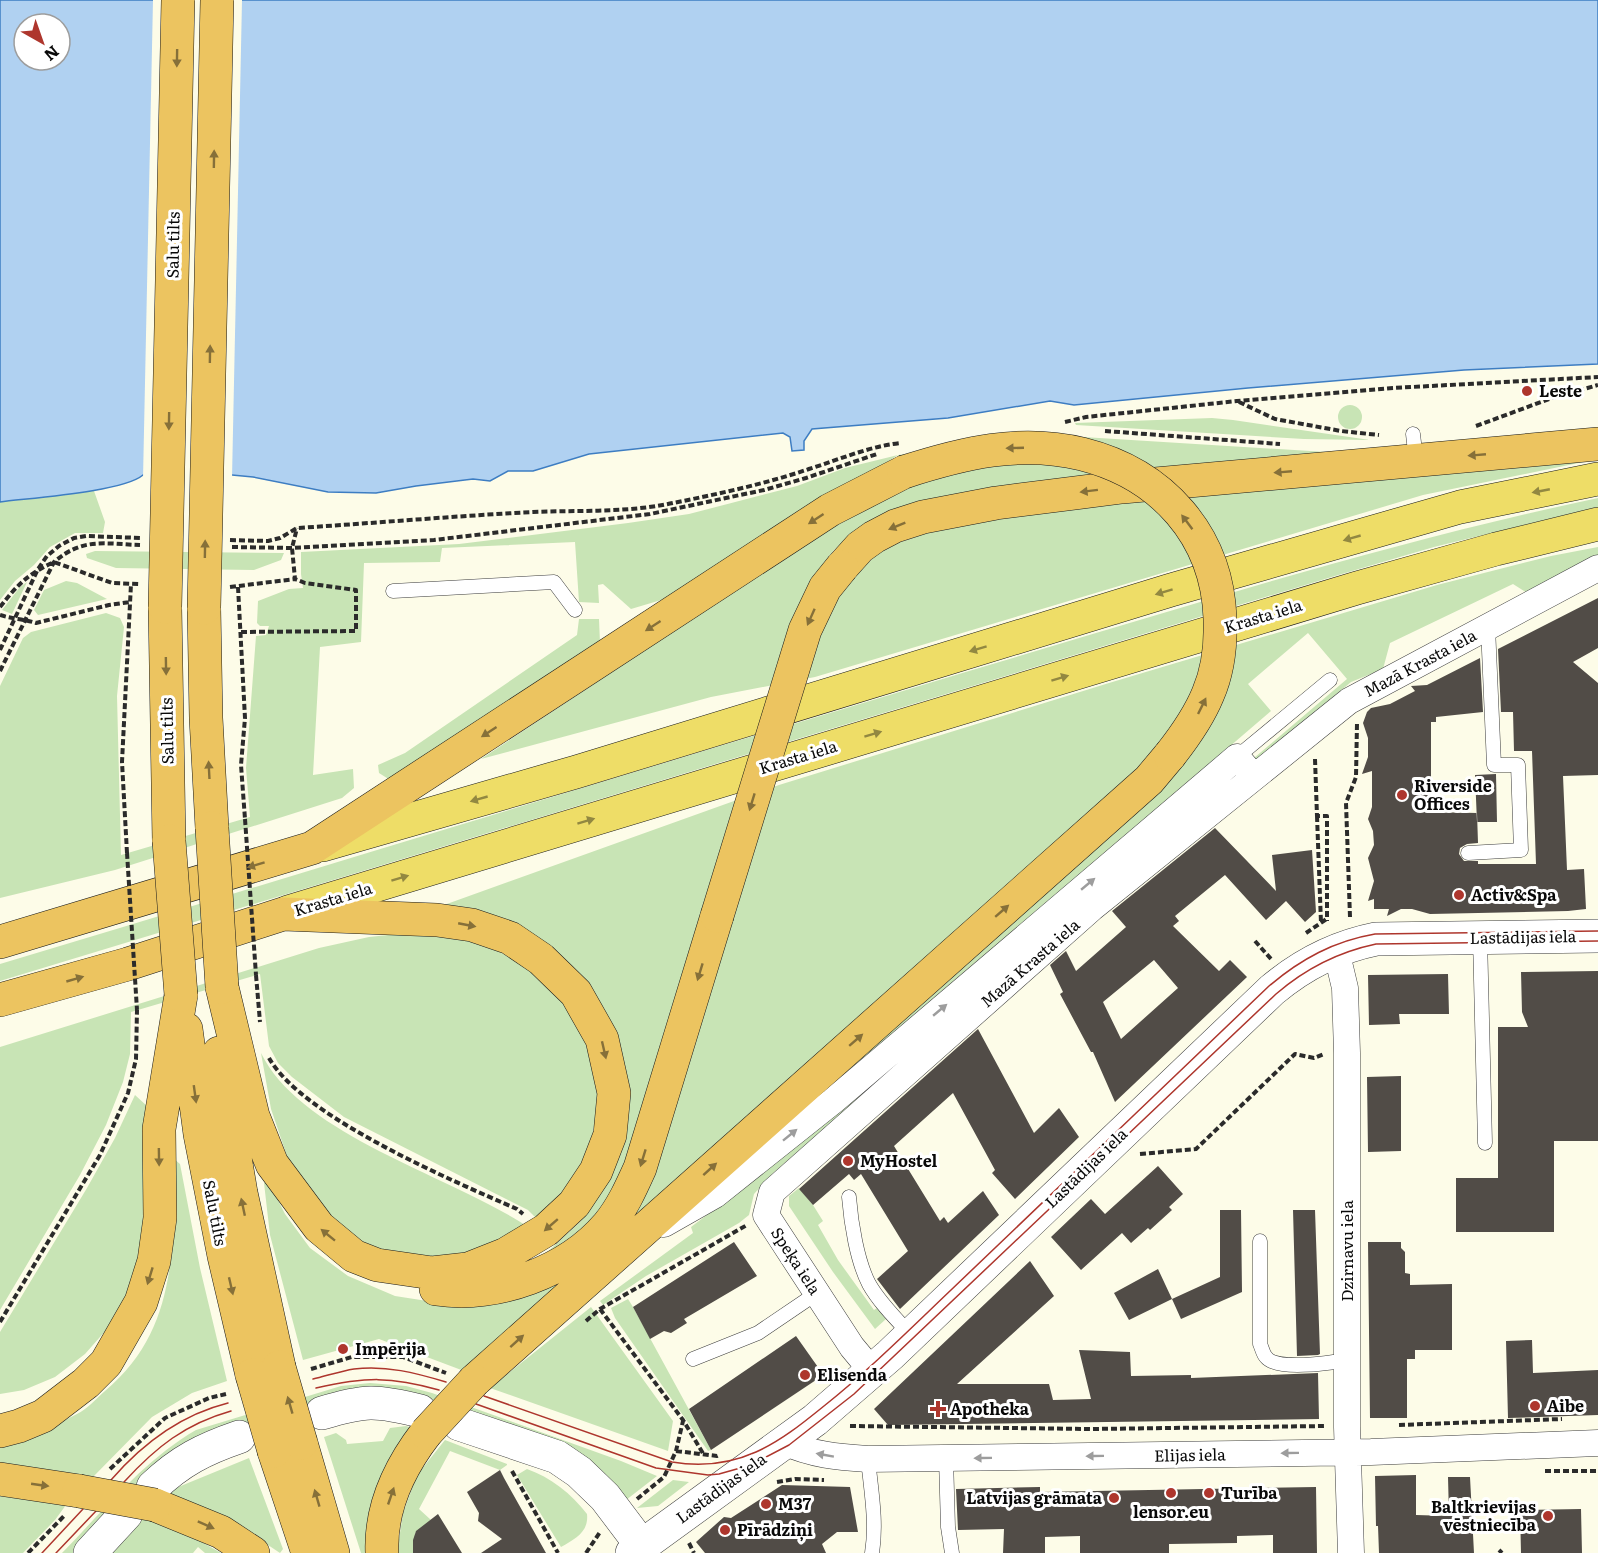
<svg xmlns="http://www.w3.org/2000/svg" width="1598" height="1553" viewBox="0 0 1598 1553" font-family="Literata,serif">
	<style>
		.green { fill: #c8e4b5 }
		.water { fill: #b0d1f1; stroke: #3d7dc2; stroke-width: 1.5; fill-rule: evenodd }
		.pier { fill: #fdfce8 }
		.building { fill: #514c47; fill-rule: evenodd }
		.lines { fill: none; stroke-linecap: round; stroke-linejoin: round }
		.service-casing { stroke: #3c3c3c; stroke-width: 15 }
		.minor-casing { stroke: #3c3c3c; stroke-width: 27 }
		.tertiary-casing { stroke: #3c3c3c; stroke-width: 34 }
		.primary-casing { stroke: #1a1a1a; stroke-width: 34 }
		.trunk-casing { stroke: #1a1a1a; stroke-width: 34 }
		.path { stroke: #2b2b2b; stroke-width: 4; stroke-dasharray: 6 3; stroke-linecap: butt }
		.service { stroke: #fff; stroke-width: 14 }
		.minor { stroke: #fff; stroke-width: 26 }
		.tertiary { stroke: #fff; stroke-width: 33 }
		.primary { stroke: #eedd67; stroke-width: 33 }
		.trunk { stroke: #ecc460; stroke-width: 33 }
		.tram { stroke: #ae362d; stroke-width: 1.5 }
		.trunk-bridge-casing { stroke: #1a1a1a; stroke-width: 34; stroke-linecap: butt }
		.path-bridge { stroke: #2b2b2b; stroke-width: 4; stroke-dasharray: 6 3; stroke-linecap: butt }
		.trunk-bridge { stroke: #ecc460; stroke-width: 33 }
		.oneway { fill: #867039 }
		.oneway2 { fill: #928841 }
		.oneway3 { fill: #9d9d9d }
		.poi-dot { fill: #ae362d; stroke: #fff; stroke-width: 2 }
		.labels { text-anchor: middle; stroke-width: 6; stroke-linejoin: round; paint-order: stroke }
		.street-label { font-size: 16px; fill: #090909; stroke: #fff }
		.poi-label { font-size: 16px; font-weight: bold; fill: #090909; stroke: #fff; text-anchor: start }
	</style>
	<rect width="100%" height="100%" fill="#fdfce8"/>
	<path class="green" d="M1338 417a12 12 0 1 1 24 0a12 12 0 1 1-24 0Z
		M1212,418L1233,420L1370,440L1304,439L1076,425L1075,423Z
		M1083,437L1343,453L858,530L834,550L826,560L854,577L883,548L962,521L1128,498L1598,459L1423,495L815,677L711,697L481,759L814,538L910,485L898,455L765,539L688,592L631,609L603,584L598,585L599,603L579,602L575,542L442,548L440,562L364,563L361,642L320,647L313,775L353,769L354,788L342,798L115,870L0,898V686L23,638L31,632L106,613L120,618L124,627L117,696L121,855L250,817L246,768L256,636L266,635L269,626H260L257,623L258,601L289,589L303,588L301,574V552L459,544L628,523L689,514L797,486L845,468L898,455L1034,439Z
		M94,491L105,522L103,533H75L50,547L34,565L15,581L0,600V498Z
		M1598,498V507L1434,547L1335,576L0,981V964C323,867 646,768 969,671C1178,609 1385,543 1598,498Z
		M1598,547V558L1529,594L1513,584L1390,643L1383,669L1351,682L1255,762L1254,758L1347,679L1308,633L1248,684L1271,711L763,1147L1127,783L619,1232L622,1178L585,1230L541,1258L581,1221L600,1193L595,999L444,905L779,785L1109,683L1437,585L1551,556Z
		M95,551L284,553L281,560L254,570L116,568L87,558L86,554Z
		M66,581L77,583L107,599L38,615L34,610L44,590Z
		M27,582L12,614L2,610L20,587Z
		M579,619H599L600,643L390,780L379,773L378,765L405,753L577,635Z
		M426,931L473,938L531,968L560,995L591,1052L599,1098L591,1143L585,1163L541,1223L528,1210L344,1117L292,1077L278,1063L269,1046L260,974L131,1012L130,1054L123,1082L106,1125L80,1175L0,1310V1047L319,948L369,937Z
		M1042,939L772,1174L754,1194L749,1215L739,1223L646,1276L603,1305L600,1301L693,1233L691,1227L785,1156L842,1106Z
		M261,1053C302,1137 456,1177 531,1229L452,1260L388,1254L370,1246L328,1220L289,1162L271,1109Z
		M135,1095L147,1106L145,1221L135,1281L115,1320L85,1354L55,1377L24,1390L0,1394V1332L87,1188L115,1138Z
		M173,1158L180,1164L200,1268L227,1381L192,1393L152,1417L92,1478L0,1466V1445C26,1435 52,1427 77,1414C87,1409 96,1399 105,1391C178,1330 174,1245 173,1158Z
		M268,1182L271,1186L285,1214L310,1248L348,1276L395,1296L453,1305L588,1259L464,1371L379,1339L303,1360L270,1235L264,1183Z
		M799,1188L813,1205L823,1221L818,1225L838,1260L874,1310L877,1308L886,1319L875,1329L833,1272L789,1206V1196Z
		M628,1299L633,1307L711,1450L708,1451L615,1318L611,1308Z
		M591,1307L673,1421L668,1451L490,1388Z
		M370,1383L406,1386L432,1393L621,1461L657,1476L626,1500L355,1393L233,1426L143,1481L73,1553H62C104,1510 144,1460 196,1430L341,1386Z
		M406,1426L412,1428L371,1553H361L324,1437L336,1433L346,1440L347,1444L383,1441L390,1428Z
		M445,1440L507,1464V1465L500,1470L450,1451L419,1509L431,1520L415,1533V1553H397L403,1513L417,1475Z
		M249,1458L283,1549L280,1553L256,1537L165,1495L171,1490Z
		M527,1469C550,1477 572,1494 587,1514C589,1532 575,1539 561,1547L517,1475Z
		M673,1480L689,1482L658,1506L637,1508Z
		M0,1496L66,1505L55,1520L23,1553H0Z
		M143,1517L193,1537L221,1553H205L198,1547L193,1553H109Z"/>
	<path class="water" d="M0,0H1598V364L1464,370L1248,388L1074,405L1050,401L948,418L812,429L804,441V450L792,451L790,437L783,433L589,454L533,471H508L490,481L473,479L416,486L376,493L328,492L253,477L232,475H143C123,492 30,498 0,502ZM24,24H60V60H24Z"/>
	<path class="pier" d="M153,0H242L232,478L143,479Z"/>
	<path class="building" d="M1598,598V648L1573,662L1598,683V775L1563,776L1567,870L1584,869L1586,909L1568,911L1430,914L1412,909H1401L1387,916L1389,909H1374V899L1368,901L1374,881L1368,858L1374,845L1373,831L1368,819L1372,807V771L1362,774L1368,757V738L1363,723L1367,712L1371,708L1390,704L1415,691L1411,686L1427,685L1480,658L1483,712L1436,717V722H1431V812L1477,813L1478,843L1467,844L1460,848L1459,854L1464,861H1478V864H1536L1532,751H1514L1513,712H1501L1498,649Z
		M1496,774L1497,822H1477L1475,775Z
		M1215,828L1276,891L1272,855L1312,850L1316,912L1305,922L1286,901L1266,920L1225,875L1175,916L1179,921L1173,926L1219,971L1230,960L1247,977L1115,1102L1093,1052H1091L1060,994L1063,992L1050,965L1066,951L1076,971L1126,927L1112,911ZM1154,960L1178,988L1121,1039L1103,1002Z
		M1598,971V1141H1554V1232H1456V1178H1498V1027H1528L1522,1012L1521,972Z
		M1448,974L1449,1014H1399L1400,1024L1369,1025L1368,975Z
		M978,1029L1034,1133L1059,1108L1079,1137L1015,1199L992,1173L995,1170L953,1093L894,1146L940,1221L944,1217L948,1223L983,1191L999,1215L900,1309L877,1279L908,1251L861,1174L854,1180L849,1174L813,1205L799,1189Z
		M1401,1076V1151L1368,1152L1367,1077Z
		M1158,1166L1183,1194L1169,1207L1172,1210L1150,1230L1148,1228L1131,1243L1122,1233L1081,1270L1051,1237L1091,1199L1105,1214Z
		M1220,1210H1241L1242,1292L1181,1319L1172,1299L1220,1277Z
		M1293,1210H1315L1320,1354L1318,1355L1297,1356Z
		M734,1242L757,1276L684,1319L687,1323L671,1333L664,1331L650,1339L633,1307Z
		M1368,1242H1401V1248L1405,1252V1273L1410,1274V1285L1452,1284V1350H1415V1359H1407V1418H1370Z
		M1030,1261L1054,1296L957,1384H1049L1053,1400L1091,1399L1079,1350L1130,1352L1131,1376L1191,1375V1378L1318,1373L1319,1419L888,1425L874,1409Z
		M1158,1269L1172,1299L1129,1320L1114,1293Z
		M796,1336L820,1370L819,1378L711,1450L689,1409Z
		M1532,1340L1533,1373L1598,1370V1415L1508,1418L1506,1341Z
		M500,1470L504,1478L546,1553H481L502,1539L478,1521L479,1513L467,1492Z
		M1416,1475V1515L1449,1516L1448,1477H1470L1474,1553H1379L1378,1526H1376L1375,1476Z
		M782,1485L850,1487L858,1532H837L822,1544L826,1553H705L696,1542L724,1517L731,1518Z
		M1040,1487V1492L1316,1487L1317,1553H1273V1535L1237,1536V1543L1169,1544V1553H1080V1536L1045,1537V1553H1003L1004,1529L958,1530L956,1489Z
		M1581,1509L1582,1553H1521L1520,1510Z
		M438,1514L462,1553H413V1540L416,1531Z"/>
	<g class="lines">
		<defs>
			<path id="service" d="M1413,434L1416,460
				M393,591L554,582L575,610
				M1237,757L1330,680
				M1468,853L1521,850L1518,765H1494L1488,627
				M1480,937L1485,1143
				M849,1197C851,1223 857,1261 869,1284C879,1302 897,1320 911,1335
				M1260,1241V1344C1262,1348 1263,1354 1266,1357C1276,1371 1330,1363 1347,1360
				M693,1359L758,1333L817,1293
				M946,1458L948,1527L952,1553
				M868,1459C871,1490 877,1522 872,1553"/>
			<path id="minor" d="M1336,950L1345,988L1347,1053V1427L1351,1553
				M664,1224L715,1195L833,1101L1237,757L1253,776
				M872,1371L852,1347L766,1215L772,1192L1092,908L1349,701L1598,568
				M784,1442C812,1455 838,1457 868,1459L1371,1452L1598,1443"/>
			<path id="tertiary" d="M322,1413C365,1400 376,1400 420,1411
				M459,1424L557,1457L579,1472L605,1497L642,1546
				M153,1487C180,1461 204,1449 239,1437
				M90,1553L126,1514
				M632,1553L815,1420L890,1355L1272,990C1303,964 1336,947 1376,939L1598,936"/>
			<path id="primary" d="M323,845L576,772L1171,590L1460,507L1598,479
				M288,912L1357,588L1496,549L1598,524"/>
			<path id="trunk" d="M842,567L860,547L874,537L895,526L923,517L996,503L1122,487L1598,444
				M165,607L169,841
				M204,608L206,718L212,828
				M0,942L312,848L830,510L904,472
				M0,1000L128,964L283,914L437,920L472,925L510,938L541,959L576,993L602,1039L614,1093L610,1135L596,1171L574,1204L546,1230L506,1254L468,1269L432,1273L377,1265L354,1256L319,1227L272,1164L253,1116L222,987
				M186,1029L200,1134L224,1256L252,1375
				M219,1053V1062L241,1193L279,1367
				M436,1289C496,1298 568,1272 608,1225C622,1208 631,1188 640,1168L717,916
				M474,1381L1149,780L1170,755
				M0,1431L19,1426L43,1416L86,1383L106,1363L141,1302L154,1261L160,1218L159,1129L181,995
				M301,1443L333,1553
				M274,1451L308,1553
				M0,1479L79,1491
				M155,1505L221,1532L253,1553
				M382,1553C380,1508 399,1468 426,1433"/>
		</defs>
		<use href="#service" class="service-casing"/>
		<use href="#minor" class="minor-casing"/>
		<use href="#tertiary" class="tertiary-casing"/>
		<use href="#primary" class="primary-casing"/>
		<use href="#trunk" class="trunk-casing"/>
		<path class="path" d="M1239,402L1275,419L1341,431L1379,435
			M1065,422L1086,417L1237,401L1393,388L1598,377
			M1476,426L1549,399L1598,385
			M1105,431L1280,444
			M230,540L268,541L280,538L297,528C376,523 454,516 533,512C580,510 626,513 673,503C718,494 765,484 809,469C841,459 867,447 900,443
			M232,547L292,548L434,540L650,514L764,490L806,478L877,454
			M230,587L295,579L292,548L297,528
			M238,587L245,718L241,765L245,819
			M0,607C18,584 28,574 54,562L112,583L139,584
			M0,615C12,619 24,619 36,623L109,605L130,602
			M241,632L356,631V590L305,583L295,579
			M0,650L38,569L47,556L59,546L74,538L86,536L142,538
			M0,671L54,562C83,537 105,544 140,545
			M1315,759L1317,816H1327V921
			M1317,816L1321,923
			M127,853L122,762L131,584
			M1350,917L1346,803L1356,777L1357,723
			M1306,933L1328,918
			M1255,941L1271,959
			M256,975L260,1022
			M269,1058C302,1117 453,1181 517,1209L523,1214
			M1140,1154L1196,1149L1295,1054L1314,1058L1324,1054
			M600,1309L683,1420L704,1455
			M586,1321L600,1309L747,1225
			M0,1322L100,1155L128,1093L136,1059L137,1010
			M311,1369L352,1357H403L446,1373
			M1399,1425L1562,1419
			M850,1426L1091,1429L1326,1426
			M676,1451L717,1456L719,1455
			M110,1469L165,1418L209,1398L226,1394
			M512,1471L558,1553
			M1545,1471H1598
			M777,1482L795,1479L824,1480
			M637,1499L664,1477L676,1451L683,1421
			M689,1543L694,1553
			M1499,1550L1502,1553
			M28,1553L65,1515
			M586,1553L600,1532"/>
		<use href="#service" class="service"/>
		<use href="#minor" class="minor"/>
		<use href="#tertiary" class="tertiary"/>
		<use href="#primary" class="primary"/>
		<use href="#trunk" class="trunk"/>
		<path class="tram" d="M313,1379C326,1376 341,1371 354,1369C386,1365 416,1373 446,1382
			M316,1388C365,1377 391,1376 439,1390
			M484,1396L672,1462C701,1467 729,1464 756,1452C781,1441 803,1423 824,1406C869,1370 909,1330 951,1290C1057,1189 1163,1087 1269,986C1301,959 1334,941 1375,934L1598,931
			M476,1404L656,1468L708,1475L719,1474L751,1465L789,1445L854,1394L1276,994C1305,969 1338,952 1376,944L1598,941
			M111,1480C143,1443 180,1415 228,1403
			M124,1482C156,1447 185,1424 231,1411
			M42,1553L83,1509
			M56,1553L96,1511"/>
		<defs>
			<path id="trunk-bridge" d="M904,472C963,453 1020,439 1082,454C1162,474 1217,535 1220,618C1221,643 1218,671 1208,694C1199,716 1185,736 1170,755
				M165,607L178,0
				M204,608L217,0
				M212,828L222,987
				M169,841L181,995
				M717,916L805,630L825,588L842,567
				M279,1367L301,1443
				M252,1375L274,1451
				M426,1433L474,1381
				M79,1491L155,1505"/>
		</defs>
		<use href="#trunk-bridge" class="trunk-bridge-casing"/>
		<path class="path-bridge" d="M245,819L256,975
			M127,853L137,1010"/>
		<use href="#trunk-bridge" class="trunk-bridge"/>
	</g>
	<defs><path id="oneway-solid" d="M-6-.8H1V-3.2L6.5 0L1 3.2V.8H-6Z" transform="scale(1.5)"/></defs>
	<g class="oneway">
		<use href="#oneway-solid" transform="translate(177 58) rotate(91)"/>
		<use href="#oneway-solid" transform="translate(214 159) rotate(-89)"/>
		<use href="#oneway-solid" transform="translate(210 354) rotate(-89)"/>
		<use href="#oneway-solid" transform="translate(169 421) rotate(91)"/>
		<use href="#oneway-solid" transform="translate(1015 448) rotate(178)"/>
		<use href="#oneway-solid" transform="translate(1477 455) rotate(175)"/>
		<use href="#oneway-solid" transform="translate(1283 472) rotate(175)"/>
		<use href="#oneway-solid" transform="translate(1089 491) rotate(173)"/>
		<use href="#oneway-solid" transform="translate(816 519) rotate(147)"/>
		<use href="#oneway-solid" transform="translate(1187 522) rotate(-127)"/>
		<use href="#oneway-solid" transform="translate(897 526) rotate(158)"/>
		<use href="#oneway-solid" transform="translate(205 549) rotate(-89)"/>
		<use href="#oneway-solid" transform="translate(811 617) rotate(114)"/>
		<use href="#oneway-solid" transform="translate(653 626) rotate(147)"/>
		<use href="#oneway-solid" transform="translate(166 666) rotate(89)"/>
		<use href="#oneway-solid" transform="translate(1202 706) rotate(-64)"/>
		<use href="#oneway-solid" transform="translate(489 732) rotate(147)"/>
		<use href="#oneway-solid" transform="translate(209 770) rotate(-93)"/>
		<use href="#oneway-solid" transform="translate(752 802) rotate(107)"/>
		<use href="#oneway-solid" transform="translate(256 865) rotate(163)"/>
		<use href="#oneway-solid" transform="translate(1002 911) rotate(-41)"/>
		<use href="#oneway-solid" transform="translate(467 925) rotate(11)"/>
		<use href="#oneway-solid" transform="translate(700 972) rotate(107)"/>
		<use href="#oneway-solid" transform="translate(75 979) rotate(-16)"/>
		<use href="#oneway-solid" transform="translate(856 1040) rotate(-41)"/>
		<use href="#oneway-solid" transform="translate(604 1050) rotate(77)"/>
		<use href="#oneway-solid" transform="translate(195 1094) rotate(82)"/>
		<use href="#oneway-solid" transform="translate(159 1157) rotate(89)"/>
		<use href="#oneway-solid" transform="translate(643 1158) rotate(107)"/>
		<use href="#oneway-solid" transform="translate(710 1169) rotate(-42)"/>
		<use href="#oneway-solid" transform="translate(243 1207) rotate(-102)"/>
		<use href="#oneway-solid" transform="translate(551 1225) rotate(139)"/>
		<use href="#oneway-solid" transform="translate(328 1235) rotate(-141)"/>
		<use href="#oneway-solid" transform="translate(150 1276) rotate(107)"/>
		<use href="#oneway-solid" transform="translate(231 1286) rotate(77)"/>
		<use href="#oneway-solid" transform="translate(517 1341) rotate(-42)"/>
		<use href="#oneway-solid" transform="translate(290 1405) rotate(-106)"/>
		<use href="#oneway-solid" transform="translate(40 1485) rotate(8)"/>
		<use href="#oneway-solid" transform="translate(391 1496) rotate(-71)"/>
		<use href="#oneway-solid" transform="translate(317 1498) rotate(-106)"/>
		<use href="#oneway-solid" transform="translate(206 1525) rotate(24)"/>
	</g>
	<g class="oneway2">
		<use href="#oneway-solid" transform="translate(1541 491) rotate(169)"/>
		<use href="#oneway-solid" transform="translate(1352 538) rotate(164)"/>
		<use href="#oneway-solid" transform="translate(1164 592) rotate(163)"/>
		<use href="#oneway-solid" transform="translate(978 649) rotate(163)"/>
		<use href="#oneway-solid" transform="translate(1060 678) rotate(-17)"/>
		<use href="#oneway-solid" transform="translate(873 734) rotate(-17)"/>
		<use href="#oneway-solid" transform="translate(479 799) rotate(164)"/>
		<use href="#oneway-solid" transform="translate(586 821) rotate(-17)"/>
		<use href="#oneway-solid" transform="translate(400 878) rotate(-17)"/>
	</g>
	<g class="oneway3">
		<use href="#oneway-solid" transform="translate(1088 884) rotate(-40)"/>
		<use href="#oneway-solid" transform="translate(940 1010) rotate(-40)"/>
		<use href="#oneway-solid" transform="translate(790 1135) rotate(-39)"/>
		<use href="#oneway-solid" transform="translate(1290 1453) rotate(179)"/>
		<use href="#oneway-solid" transform="translate(825 1455) rotate(-170)"/>
		<use href="#oneway-solid" transform="translate(1095 1456) rotate(179)"/>
		<use href="#oneway-solid" transform="translate(983 1458) rotate(179)"/>
	</g>
	<g class="poi-dot">
		<circle cx="1527" cy="391" r="6"/>
		<circle cx="1402" cy="795" r="6"/>
		<circle cx="1459" cy="895" r="6"/>
		<circle cx="848" cy="1161" r="6"/>
		<circle cx="343" cy="1349" r="6"/>
		<circle cx="805" cy="1375" r="6"/>
		<circle cx="1535" cy="1406" r="6"/>
		<path d="M935 1400h6v6h6v6h-6v6h-6v-6h-6v-6h6z"/>
		<circle cx="1171" cy="1493" r="6"/>
		<circle cx="1209" cy="1493" r="6"/>
		<circle cx="1114" cy="1498" r="6"/>
		<circle cx="766" cy="1504" r="6"/>
		<circle cx="1548" cy="1516" r="6"/>
		<circle cx="725" cy="1530" r="6"/>
	</g>
	<g class="labels">
		<g class="street-label">
			<text transform="translate(173 245) rotate(-89)" y="6">Salu tilts</text>
			<text transform="translate(1263 616) rotate(-17)" y="6">Krasta iela</text>
			<text transform="translate(1420 663) rotate(-28)" y="6">Mazā Krasta iela</text>
			<text transform="translate(167 731) rotate(-91)" y="6">Salu tilts</text>
			<text transform="translate(798 757) rotate(-17)" y="6">Krasta iela</text>
			<text transform="translate(333 899) rotate(-17)" y="6">Krasta iela</text>
			<text transform="translate(1523 937) rotate(-1)" y="6">Lastādijas iela</text>
			<text transform="translate(1030 963) rotate(-41)" y="6">Mazā Krasta iela</text>
			<text transform="translate(1086 1168) rotate(-44)" y="6">Lastādijas iela</text>
			<text transform="translate(215 1213) rotate(79)" y="6">Salu tilts</text>
			<text transform="translate(1347 1251) rotate(-90)" y="6">Dzirnavu iela</text>
			<text transform="translate(796 1261) rotate(57)" y="6">Speķa iela</text>
			<text transform="translate(1190 1455) rotate(-1)" y="6">Elijas iela</text>
			<text transform="translate(721 1488) rotate(-36)" y="6">Lastādijas iela</text>
		</g>
		<g class="poi-label">
			<text x="1539" y="397">Leste</text>
			<text x="1414" y="792">Riverside<tspan x="1414" dy="18">Offices</tspan></text>
			<text x="1471" y="901">Activ&amp;Spa</text>
			<text x="860" y="1167">MyHostel</text>
			<text x="355" y="1355">Impērija</text>
			<text x="817" y="1381">Elisenda</text>
			<text x="1547" y="1412">Aibe</text>
			<text x="950" y="1415">Apotheka</text>
			<text x="1221" y="1499">Turība</text>
			<text x="1102" y="1504" text-anchor="end">Latvijas grāmata</text>
			<text x="778" y="1510">M37</text>
			<text x="1536" y="1513" text-anchor="end">Baltkrievijas<tspan x="1536" dy="18">vēstniecība</tspan></text>
			<text x="1171" y="1518" text-anchor="middle">lensor.eu</text>
			<text x="737" y="1536">Pīrādziņi</text>
		</g>
	</g>
	<g transform="translate(42 42) rotate(140)"><circle r="28" fill="#ffffff" stroke="#9d9d9d" stroke-width="1.5"/>
	<path d="M0-4.5L10 22L0 15L-10 22Z" fill="#ae362d"/>
	<text y="-9" font-size="16" font-weight="bold" text-anchor="middle" fill="#090909">N</text>
	</g>
</svg>
